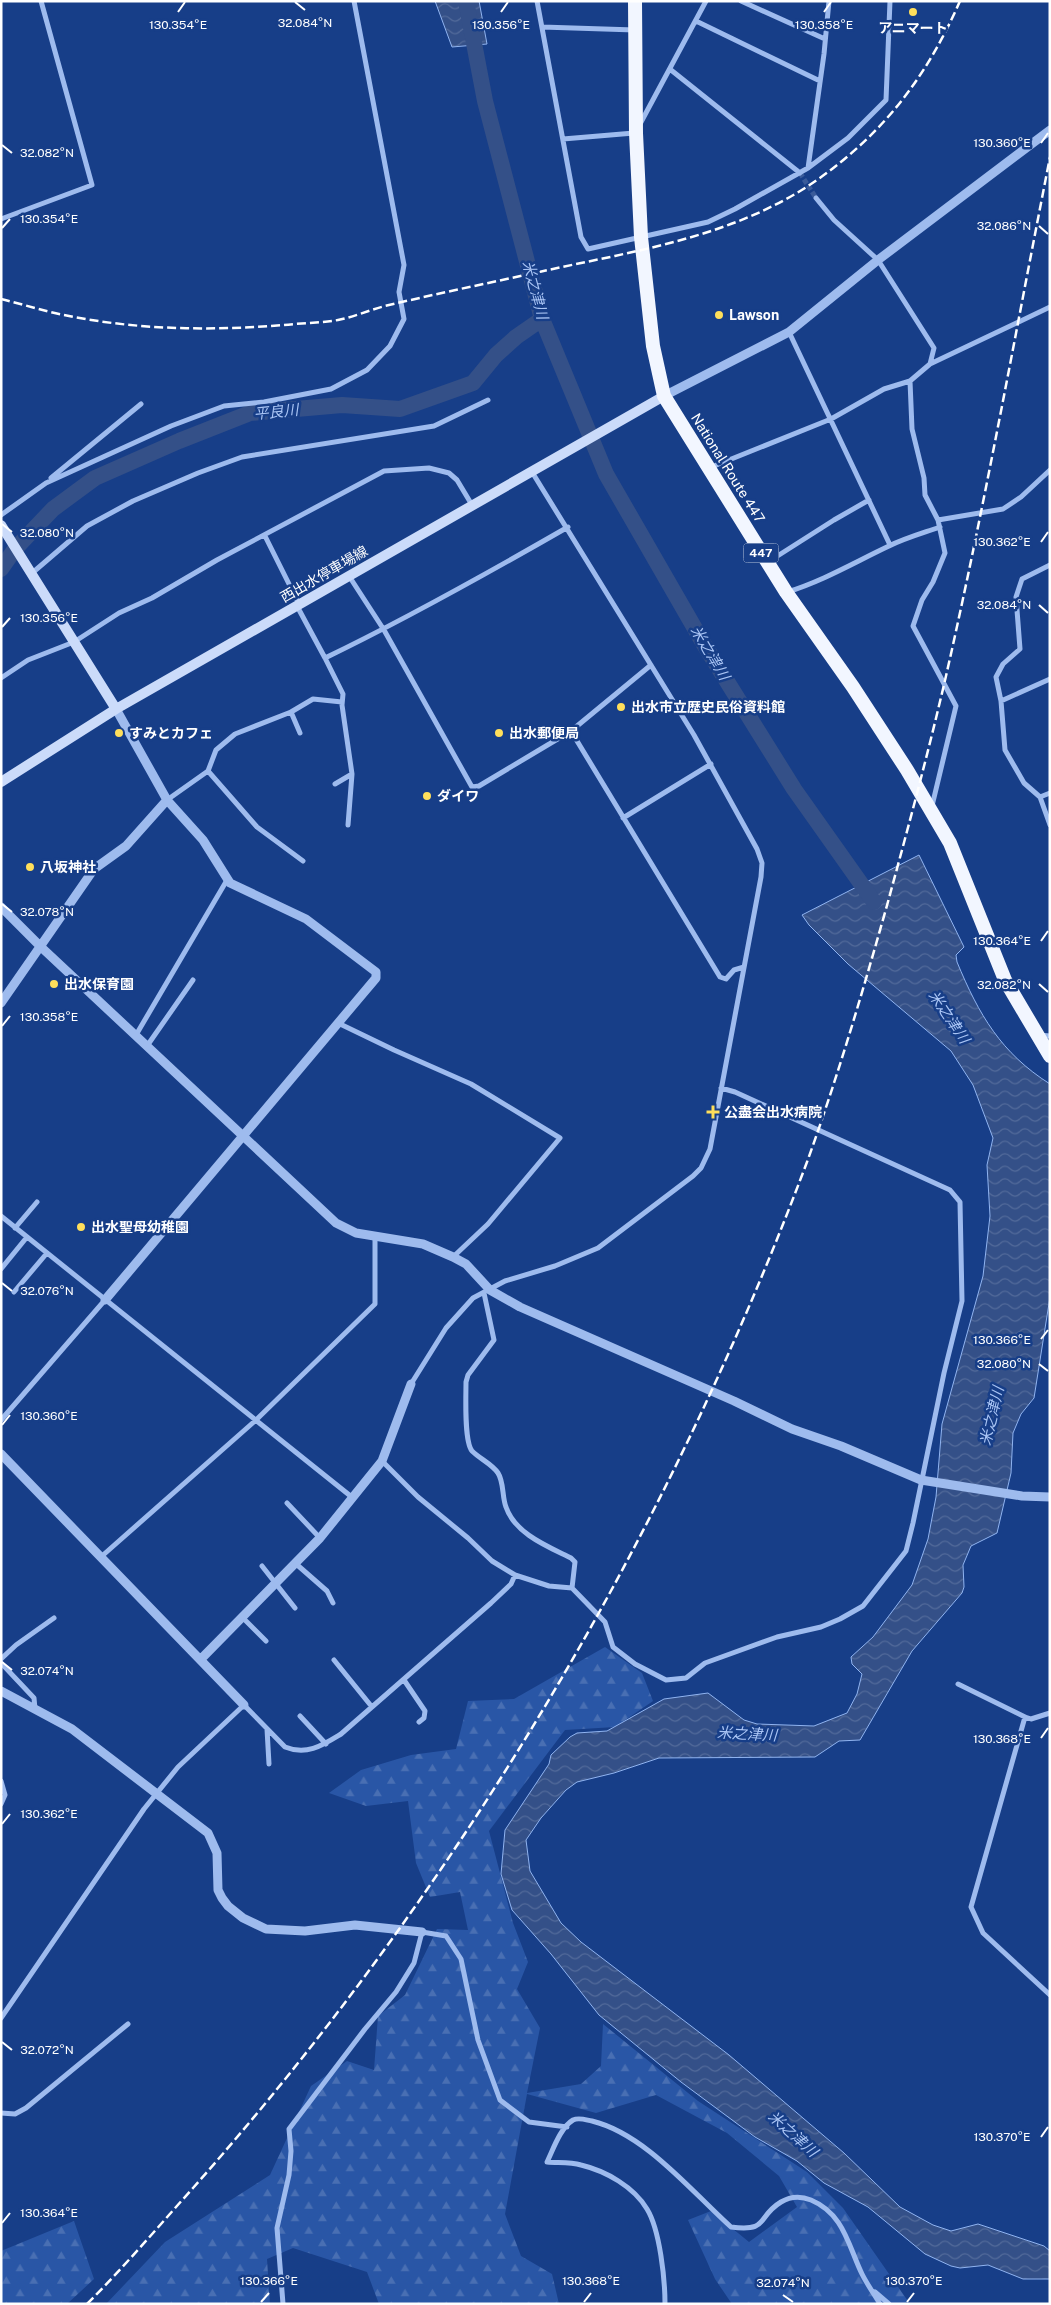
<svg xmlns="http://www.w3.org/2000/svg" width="1051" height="2305" viewBox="0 0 1051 2305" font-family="'Public Sans','Noto Sans JP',sans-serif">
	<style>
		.forest { fill: url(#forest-firs) }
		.water { fill: url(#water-waves); stroke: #90b4f1 }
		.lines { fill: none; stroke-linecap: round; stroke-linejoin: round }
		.river { stroke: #345088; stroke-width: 16 }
		.minor-tunnel { stroke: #3a5b9a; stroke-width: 5; stroke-dasharray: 5 2.5; stroke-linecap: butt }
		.minor { stroke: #9ebbee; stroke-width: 5 }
		.tertiary { stroke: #9ebbee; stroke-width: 9 }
		.secondary { stroke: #cbdbfa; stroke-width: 10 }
		.trunk { stroke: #f2f6ff; stroke-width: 14 }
		.rail { stroke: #fff; stroke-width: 2.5; stroke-dasharray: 9 4; stroke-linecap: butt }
		.ticks { fill: none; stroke: #fff; stroke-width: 2 }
		.poi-dot { fill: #ffdf5b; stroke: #173e88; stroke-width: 2 }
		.labels { text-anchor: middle; stroke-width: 5; stroke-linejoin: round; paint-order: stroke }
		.shield { fill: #173e88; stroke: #b9c5db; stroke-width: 1 }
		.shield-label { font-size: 12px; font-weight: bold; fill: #fff }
		.poi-label { font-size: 14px; font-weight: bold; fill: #fff; stroke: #173e88; text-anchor: start }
		.street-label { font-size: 14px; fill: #fff; stroke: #173e88 }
		.water-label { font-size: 15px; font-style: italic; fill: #aac5f5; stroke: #173e88 }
		.ticks-label { font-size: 12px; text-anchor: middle; fill: #fff; stroke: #173e88; stroke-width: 5; stroke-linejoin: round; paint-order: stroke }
	</style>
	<defs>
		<pattern id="forest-firs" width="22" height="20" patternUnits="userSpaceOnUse" patternTransform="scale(1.25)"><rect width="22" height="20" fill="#2956a6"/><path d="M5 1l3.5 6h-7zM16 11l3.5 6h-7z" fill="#496fb3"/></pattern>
		<pattern id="water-waves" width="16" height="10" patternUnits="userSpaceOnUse" patternTransform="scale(1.25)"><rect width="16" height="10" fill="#345088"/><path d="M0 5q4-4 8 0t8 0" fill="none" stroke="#526a9a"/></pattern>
	</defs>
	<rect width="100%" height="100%" fill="#173e88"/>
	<path class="forest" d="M605,1647L642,1673L653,1701L615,1727L565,1730L489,1831L513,1923L528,1962L517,1989L540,2028L527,2093L581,2084L601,2066L603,2024L698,2101L807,2172L843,2208L910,2304H732L715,2279L688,2220L711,2211L749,2242L797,2207L779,2176L727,2133L656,2095L596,2113L527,2094L505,2214L521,2256L552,2274L559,2304H379L367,2272L293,2248L267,2259L270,2304H106L165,2242L270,2175L311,2086L347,2061L374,2070L378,2016L405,1995L437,1929L468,1930L460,1892L430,1897L416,1863L408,1801L366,1806L329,1793L361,1770L411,1755L456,1749L468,1701L514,1699Z
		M74,2221L94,2279L67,2304H1V2251Z"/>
	<path class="water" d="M435,1H479L487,44L452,47Z
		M919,855L964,947L956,955L957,962C979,1015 1001,1053 1050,1084V1297L1034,1398L1021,1414L1013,1433L1011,1473L997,1533L971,1546L963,1565L964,1587L962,1593L912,1651L860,1740L839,1741L815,1757L659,1758L614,1773L577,1782L566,1790L541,1818L526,1840L530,1871L561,1923L581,1942L729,2055L844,2153L900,2207L933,2225L951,2231L978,2224L1044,2246L1050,2251V2279H1023L988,2265L960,2268L951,2266L925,2254L868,2207L824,2183L797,2161L755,2137L681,2082L599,2015L551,1954L512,1910L501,1874L505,1830L549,1764L551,1755L570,1737L577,1733L607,1731L664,1699L708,1693L744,1720L757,1724L814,1726L847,1713L857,1694L862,1674L852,1664L851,1657L873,1637L912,1585L928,1539L936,1497L942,1424L983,1276L990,1216L987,1165L993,1138L973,1085L951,1051L848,964L809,925L802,915Z"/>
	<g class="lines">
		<path class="river" d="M466,1L485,101L542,319L606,474L705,646L794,789L874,902
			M1,569L15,549L53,509L95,478L179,441L250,413L342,405L400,409L473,383L496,355L516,337L542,319"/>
		<path class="minor-tunnel" d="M800,173L816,198"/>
		<path class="minor" d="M537,1L581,237L588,249L708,222L735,209L808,168L848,138L886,100L890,1
			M741,1L825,39
			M696,21L820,81
			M542,27L635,30
			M671,70L800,173
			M640,124L706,1
			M563,139L634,133
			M808,168L824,54L829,1
			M816,198L834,220L878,260L934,348L930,364
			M1,219L92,185L41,1
			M789,332L890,545
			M709,468L831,419L884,389L910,381
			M51,478L141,404
			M1,515L46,483L171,426L224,406L264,402L331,389L367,370L390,346L404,319L399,292L404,265L354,1
			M938,520L1003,509L1021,497L1050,470
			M265,536L299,604
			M768,562L834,520L869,500
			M1050,565L1022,579L1016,597L1020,649L1003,664L996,677L1001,701L1005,750L1024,783L1040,797L1050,825
			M31,574L87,526L133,501L198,473L242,457L434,426L488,400
			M349,576L384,630L472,787L479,786L571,731L651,665
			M787,592C823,581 855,562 889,546C905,538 923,533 940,527
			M297,606L325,658C408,618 488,573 568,527
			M325,658L343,694L342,705L352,774L335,784
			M1,678L28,660L74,642L119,613L152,598L217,560L384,471L429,468L449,473L457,480L472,505
			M1001,701L1050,679
			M291,712L313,699L342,702
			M571,731L720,977L726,979L734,970L744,967
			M208,771L216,750L235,734L291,712L300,733
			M1040,797L1050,793
			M167,800L208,771L257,827L303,861
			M932,806L956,706L913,626L922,600L933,582L945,553L938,520L925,495L924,478L912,429L910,381L930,364L1050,307
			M623,818L711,764
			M348,825L352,774
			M338,1023L394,1050L471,1084L560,1138L488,1224L453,1257
			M136,1035L227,880
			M1039,1035L1050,1036
			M147,1046L193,980
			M1,1216L353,1498
			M15,1228L37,1202
			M1,1269L27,1237
			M14,1292L47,1253
			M484,1293L494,1340L468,1375L466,1382C466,1397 464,1441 472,1451C480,1459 492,1464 498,1473C504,1482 502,1497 506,1507C515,1534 549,1547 571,1558L575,1562L572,1588
			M411,1384L446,1328L473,1298L505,1281L555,1266L598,1248L693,1176L701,1168L710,1149L761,877L762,863L757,849L694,735L532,472
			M1,1420L105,1300
			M382,1461L418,1497L468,1538L492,1561L515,1575L549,1586L572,1588L605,1622L613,1647L635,1664L666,1680L686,1678L705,1663L777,1637L821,1627L840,1619L863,1606L906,1551L913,1523L944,1373L962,1301L960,1202L950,1190L735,1092L721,1088
			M287,1503L320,1538
			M102,1556L256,1420L375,1304V1237
			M295,1563L327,1591L333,1603
			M262,1566L295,1608
			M242,1617L266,1641
			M1,1659L16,1645L54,1618
			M334,1660L372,1707
			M1,1663L34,1698L35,1709
			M404,1680L425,1711L424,1718L419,1722
			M958,1684L1025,1717L1031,1719L1050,1713
			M300,1716L326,1744
			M1025,1717L971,1907L983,1933L1050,1995
			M267,1729L269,1764
			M1,1781L5,1795L1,1804
			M1,2018L144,1809L178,1767L244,1705L285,1747C307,1756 323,1745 341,1734L491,1603L511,1584L515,1575
			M1,2113L15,2114L26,2108L128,2024
			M875,2292L889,2304
			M283,2304L277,2228L289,2175L291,2151L289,2129L365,2029L396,1992L414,1963L422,1932L446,1936L461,1959L478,2040L500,2100L529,2122L567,2127
			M665,2304C665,2280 660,2230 647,2209C634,2187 606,2171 581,2165C570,2162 558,2163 547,2162C553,2150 560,2128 573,2120C579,2117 586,2120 592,2121C645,2134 691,2191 731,2227C770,2232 756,2217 781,2202C791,2196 801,2196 811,2200C844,2214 848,2245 862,2274C867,2284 874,2294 880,2304"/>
		<path class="tertiary" d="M664,396L789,332L878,260L1050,130
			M1,907L41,947L336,1223L356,1233L423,1244L453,1257L466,1264L490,1290L520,1307L734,1401L792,1429L841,1446L921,1480L1022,1496L1050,1497
			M1,1003L94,869L126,846L167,800
			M105,1300L376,978V972L306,919L230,883L203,840L167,800L116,709
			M1,1454L244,1705
			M201,1659L320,1538L382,1461L411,1384
			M1,1691L72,1729L208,1833L217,1853L218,1890L222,1898L228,1906L243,1918L266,1929L305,1931L355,1925L422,1932"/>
		<path class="secondary" d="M1,525L116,709
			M1,782L116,709L664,396"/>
		<path class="trunk" d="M635,1L636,133L641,237L653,346L664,396L786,592L853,687L907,770L950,843L1005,980L1050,1056"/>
		<path class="rail" d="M1,299C22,304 43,311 64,315C136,330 211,331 284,325C302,323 321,323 338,320C354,317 369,310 385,306C439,293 494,282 548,270C641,250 738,235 817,180C885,132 927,76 960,1
			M87,2304C124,2267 158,2227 193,2188C458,1889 667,1536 807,1162C837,1079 862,994 886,909C907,832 928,754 946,676C985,504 1016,330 1050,157"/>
	</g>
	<path class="ticks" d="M295,2L305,10M178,12L185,2M501,12L508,2M824,12L831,2M1041,143L1048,133M2,145L12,153M1039,226L1048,234M2,228L10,219M2,524L12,532M1041,542L1048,532M1039,605L1048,613M2,627L10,618M2,904L12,912M1041,941L1048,931M1039,984L1048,992M2,1026L10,1016M2,1283L12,1291M1041,1339L1048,1330M1039,1364L1048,1371M2,1425L10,1415M2,1662L12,1670M1041,1738L1048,1728M2,1824L10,1814M2,2042L12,2050M1041,2137L1048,2127M2,2223L10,2213M783,2295L793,2302M261,2302L269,2293M584,2302L591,2293M907,2302L914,2293"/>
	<g class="poi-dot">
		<circle cx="913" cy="12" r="5"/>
		<circle cx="719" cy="315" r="5"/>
		<circle cx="621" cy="707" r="5"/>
		<circle cx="119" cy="733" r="5"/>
		<circle cx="499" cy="733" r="5"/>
		<circle cx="427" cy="796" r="5"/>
		<circle cx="30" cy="867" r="5"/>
		<circle cx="54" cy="984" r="5"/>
		<path d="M710.5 1104.5h5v5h5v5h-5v5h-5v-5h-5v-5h5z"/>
		<circle cx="81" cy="1227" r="5"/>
	</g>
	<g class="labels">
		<rect class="shield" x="743.5" y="543.5" width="35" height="19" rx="4"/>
		<g class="shield-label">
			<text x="761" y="557">447</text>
		</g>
		<g class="poi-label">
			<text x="913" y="33" text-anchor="middle">アニマート</text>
			<text x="729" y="320">Lawson</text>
			<text x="631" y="712">出水市立歴史民俗資料館</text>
			<text x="129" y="738">すみとカフェ</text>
			<text x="509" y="738">出水郵便局</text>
			<text x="437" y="801">ダイワ</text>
			<text x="40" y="872">八坂神社</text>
			<text x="64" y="989">出水保育園</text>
			<text x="724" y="1117">公盡会出水病院</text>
			<text x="91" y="1232">出水聖母幼稚園</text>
		</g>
		<g class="street-label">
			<text transform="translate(728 468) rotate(58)" y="5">National Route 447</text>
			<text transform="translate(324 574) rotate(-30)" y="5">西出水停車場線</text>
		</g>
		<g class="water-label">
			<text transform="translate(535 290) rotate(75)" y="5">米之津川</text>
			<text transform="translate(276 412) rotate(-6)" y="5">平良川</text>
			<text transform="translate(710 653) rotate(59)" y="5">米之津川</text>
			<text transform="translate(949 1017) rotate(56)" y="5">米之津川</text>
			<text transform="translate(992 1416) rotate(-77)" y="5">米之津川</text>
			<text transform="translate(747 1734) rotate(3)" y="5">米之津川</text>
			<text transform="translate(793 2134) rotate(42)" y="5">米之津川</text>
		</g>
	</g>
	<g class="ticks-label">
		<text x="305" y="27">32.084°N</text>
		<text x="178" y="29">130.354°E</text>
		<text x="501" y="29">130.356°E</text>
		<text x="824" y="29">130.358°E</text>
		<text x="1002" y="147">130.360°E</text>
		<text x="47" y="157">32.082°N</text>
		<text x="49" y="223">130.354°E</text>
		<text x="1004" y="230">32.086°N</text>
		<text x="47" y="537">32.080°N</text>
		<text x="1002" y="546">130.362°E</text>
		<text x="1004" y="609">32.084°N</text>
		<text x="49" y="622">130.356°E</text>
		<text x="47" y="916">32.078°N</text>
		<text x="1002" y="945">130.364°E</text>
		<text x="1004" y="989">32.082°N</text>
		<text x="49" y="1021">130.358°E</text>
		<text x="47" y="1295">32.076°N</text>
		<text x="1002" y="1344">130.366°E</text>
		<text x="1004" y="1368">32.080°N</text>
		<text x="49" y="1420">130.360°E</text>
		<text x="47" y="1675">32.074°N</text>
		<text x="1002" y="1743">130.368°E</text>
		<text x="49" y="1818">130.362°E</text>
		<text x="47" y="2054">32.072°N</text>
		<text x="1002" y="2141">130.370°E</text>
		<text x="49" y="2217">130.364°E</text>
		<text x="269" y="2285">130.366°E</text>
		<text x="591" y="2285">130.368°E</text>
		<text x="914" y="2285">130.370°E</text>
		<text x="783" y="2287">32.074°N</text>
	</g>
	<rect width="1051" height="2305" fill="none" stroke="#ffffff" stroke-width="5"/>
</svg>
